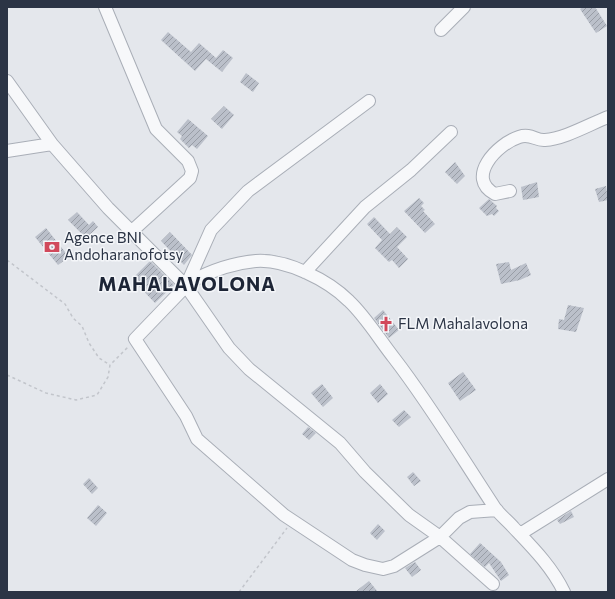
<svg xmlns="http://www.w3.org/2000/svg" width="615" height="599" viewBox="0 0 615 599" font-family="Commissioner,sans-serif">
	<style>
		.building { fill: url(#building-hatch) }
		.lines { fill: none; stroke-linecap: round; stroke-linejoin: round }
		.minor-casing { stroke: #a9aeb7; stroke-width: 14 }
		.path { stroke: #c2c5cb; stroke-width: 1.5; stroke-dasharray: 3 3; stroke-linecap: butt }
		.minor { stroke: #f7f8fa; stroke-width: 12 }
		.labels { text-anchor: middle; stroke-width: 3; stroke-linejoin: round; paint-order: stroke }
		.poi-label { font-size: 15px; fill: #2b3445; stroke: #f4f6f9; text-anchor: start }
		.district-label { font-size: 19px; font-weight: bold; letter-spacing: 1px; fill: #1d2536; stroke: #f4f6f9 }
	</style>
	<defs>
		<pattern id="building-hatch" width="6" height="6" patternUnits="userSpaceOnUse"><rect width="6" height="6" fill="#bbc0ca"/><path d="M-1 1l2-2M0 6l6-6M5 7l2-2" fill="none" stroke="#989da6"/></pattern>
	</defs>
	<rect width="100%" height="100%" fill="#e4e7ec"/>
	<path class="building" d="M583,7H595L607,26L596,33L580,9Z
		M168,32L191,52L199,43L216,58L223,50L233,58L222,72L206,59L195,71L161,40Z
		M246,73L259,83L253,92L240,82Z
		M224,106L234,115L222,129L211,119Z
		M188,119L208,136L197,149L192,145L189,148L180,139L182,136L177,132Z
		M455,162L465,176L457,184L445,172Z
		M537,182L539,197L523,200L521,187Z
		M606,186L608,200L599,202L595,189Z
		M419,198L424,203L421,206L425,210L423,211L435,224L425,233L404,211Z
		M489,199L497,206L496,208L499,211L494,216L492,214L487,216L479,208Z
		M77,212L89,225L93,221L98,227L86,238L68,220Z
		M374,217L390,234L397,227L407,237L397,247L408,259L399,268L392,260L389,262L375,248L382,240L367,224Z
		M46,228L69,257L58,265L35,237Z
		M170,232L192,255L184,265L161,241Z
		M150,261L174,285L155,303L132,279Z
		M509,262L511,270L526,263L531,275L520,280L501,284L496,264Z
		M568,305L584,308L576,332L558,329L559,319L564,320Z
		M383,310L399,330L389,338L374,318Z
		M463,372L476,390L460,401L448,383Z
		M322,384L333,398L323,407L311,393Z
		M380,384L388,394L378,403L370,393Z
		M404,410L411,417L399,427L392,420Z
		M308,427L316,433L309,440L302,434Z
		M413,472L421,481L414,486L407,477Z
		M89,478L98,488L92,494L83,484Z
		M98,505L107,513L96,526L87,518Z
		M571,511L574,517L560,524L557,520Z
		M378,524L385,531L377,540L370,533Z
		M480,543L501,562L509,575L501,581L489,563L485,567L470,554Z
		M415,562L421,570L412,577L405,568Z
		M369,581L378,592H355Z"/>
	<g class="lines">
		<defs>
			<path id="minor" d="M105,7L156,129L188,161L192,171L190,178L131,232
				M441,30L464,7
				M7,81L52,144L108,208L186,286L229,348L249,369L340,443L365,472L409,515L440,537L493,584
				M369,101L248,191L211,230L186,286L135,339L186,416L197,439L284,515L352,560L365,565L383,569L394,566L440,537L459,518L470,512L497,510
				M7,151L52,144
				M510,191L495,194C465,178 497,144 519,137C531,133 536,141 545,140C564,139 590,124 608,117
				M305,272L365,207L411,170L451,132
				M190,282C210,271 233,263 256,261C286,259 328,280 349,301C366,317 379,339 394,358C431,406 462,458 495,508C500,515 508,521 514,528C533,548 552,567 564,592
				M520,534L608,479"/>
		</defs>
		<use href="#minor" class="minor-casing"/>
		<path class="path" d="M7,260L65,304L73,318L82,326L89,343L99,358L110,365
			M7,375L46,393L76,400L97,395L108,377L110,365L128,347
			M239,592L287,528"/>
		<use href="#minor" class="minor"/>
	</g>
	<defs>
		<symbol id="bank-bare" viewBox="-9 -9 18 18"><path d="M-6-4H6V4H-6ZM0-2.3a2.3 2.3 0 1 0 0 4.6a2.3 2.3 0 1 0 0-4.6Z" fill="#d1495b" stroke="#f4f6f9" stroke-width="2.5" paint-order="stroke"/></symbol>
		<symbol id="church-bare" viewBox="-9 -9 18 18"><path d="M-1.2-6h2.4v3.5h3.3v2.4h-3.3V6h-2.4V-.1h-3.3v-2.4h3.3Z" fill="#d1495b" stroke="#f4f6f9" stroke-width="2.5" paint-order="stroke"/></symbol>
	</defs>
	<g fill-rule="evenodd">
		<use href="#bank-bare" x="41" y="236" width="22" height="22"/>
		<use href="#church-bare" x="375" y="313" width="22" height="22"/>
	</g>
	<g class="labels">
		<g class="poi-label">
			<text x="64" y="243">Agence BNI<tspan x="64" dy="17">Andoharanofotsy</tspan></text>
			<text x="398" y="329">FLM Mahalavolona</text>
		</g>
		<g class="district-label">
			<text x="187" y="291">MAHALAVOLONA</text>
		</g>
	</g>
	<rect width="615" height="599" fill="none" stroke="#2b3445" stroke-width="16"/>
</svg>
